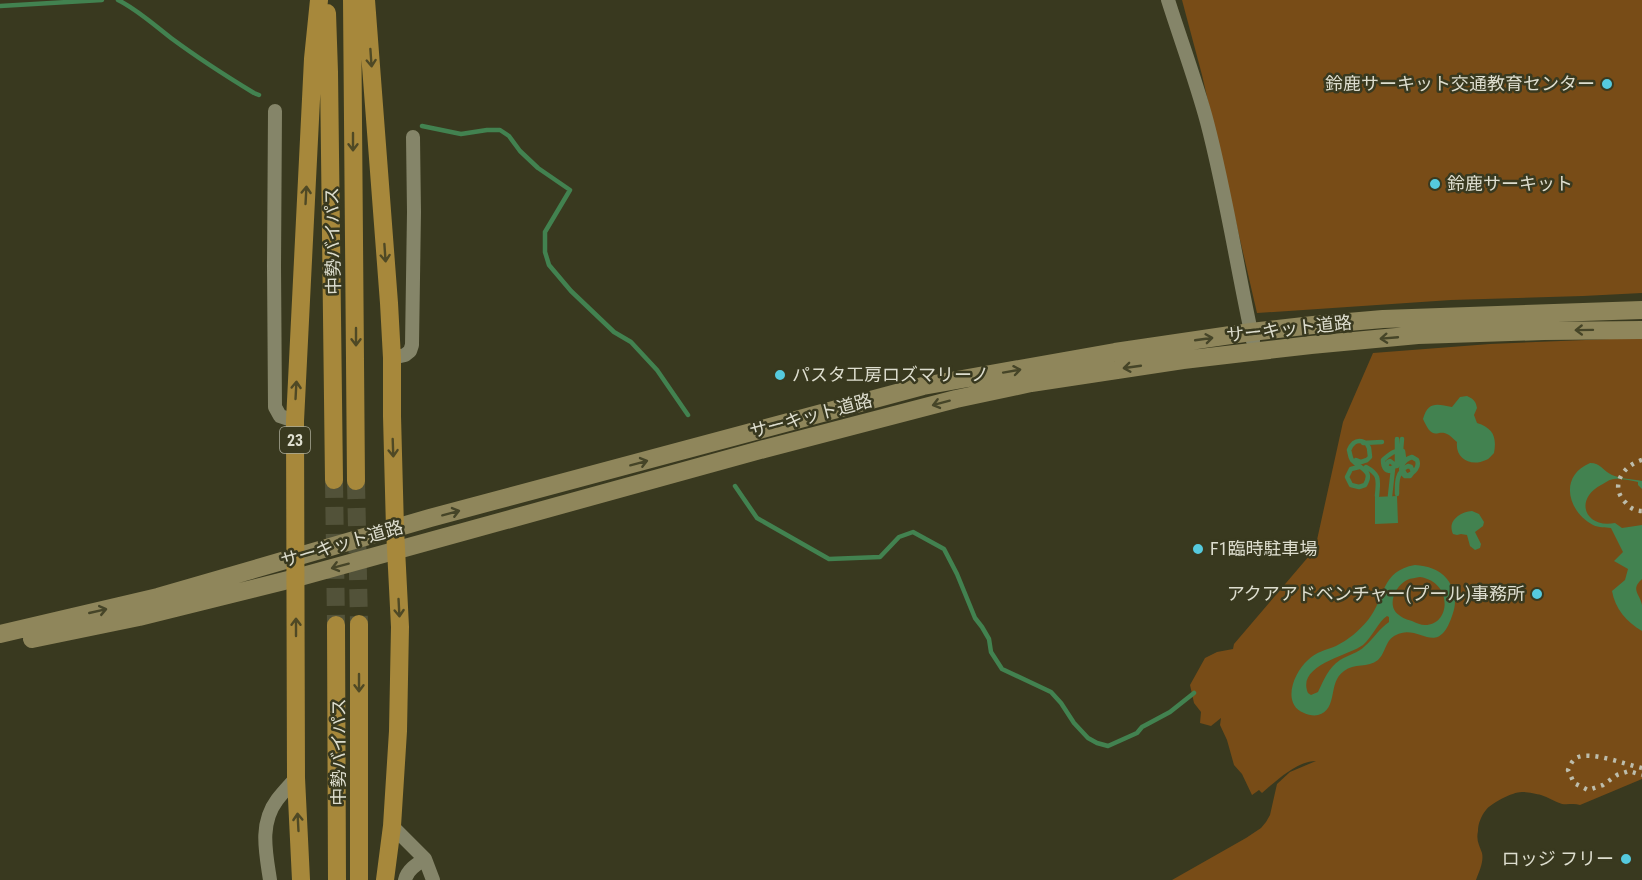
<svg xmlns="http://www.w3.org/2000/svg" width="1642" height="880" viewBox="0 0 1642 880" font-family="'Roboto Condensed','Noto Sans JP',sans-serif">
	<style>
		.green { fill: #784c17 }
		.water { fill: #428250; fill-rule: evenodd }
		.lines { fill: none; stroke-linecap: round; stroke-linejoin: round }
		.stream { stroke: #428250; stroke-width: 4.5 }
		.highway-tunnel { stroke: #525239; stroke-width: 18; stroke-dasharray: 18 9; stroke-linecap: butt }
		.street { stroke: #858569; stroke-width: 14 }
		.secondary { stroke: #8f865b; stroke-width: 18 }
		.highway { stroke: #a7883b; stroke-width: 18 }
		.rail { stroke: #bdbdac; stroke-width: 4.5; stroke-dasharray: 3 6; stroke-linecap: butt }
		.oneway { stroke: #4f4925 }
		.oneway2 { stroke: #464528 }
		.poi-dot { fill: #55cade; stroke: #39391f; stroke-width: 2 }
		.labels { text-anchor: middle; stroke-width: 5; stroke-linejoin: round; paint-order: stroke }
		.shield { fill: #39391f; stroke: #acac9a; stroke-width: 1.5 }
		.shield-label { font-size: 16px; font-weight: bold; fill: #ddddce }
		.poi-label { font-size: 18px; fill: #ddddce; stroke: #39391f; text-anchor: end }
		.street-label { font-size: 18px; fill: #ddddce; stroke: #39391f }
	</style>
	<rect width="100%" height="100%" fill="#39391f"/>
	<path class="green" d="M1182,0H1642V293L1583,296L1451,300L1257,313L1202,75Z
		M1610,339H1642V779L1580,805C1574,803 1568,805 1562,804C1555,802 1548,797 1541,795C1537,794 1527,792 1523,792C1514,791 1491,803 1486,810C1481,816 1478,824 1478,831C1476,840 1479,845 1482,853C1484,862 1479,872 1476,880H1172L1246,838L1261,828L1266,822L1270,815L1277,784L1290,772L1316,761C1297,761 1276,781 1262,793L1259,790L1252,795L1242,774L1234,765L1227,740L1220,725L1221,718L1211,726L1200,723L1201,712L1194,703L1190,685L1205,658L1217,652L1233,649L1234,644L1315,549L1343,422L1373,353L1490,344Z"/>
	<path class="water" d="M1467,396C1474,399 1476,402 1477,408L1474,415L1477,423C1493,428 1497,437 1494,453C1491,456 1489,459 1486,460C1471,467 1455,459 1457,442C1454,440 1452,437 1449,435C1437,427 1434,444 1423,419C1428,401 1437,404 1452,407L1460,397Z
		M1590,463C1601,463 1603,471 1612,475C1621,479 1632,479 1642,481V489L1638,485V482C1631,481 1622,478 1614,479C1610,479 1605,483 1601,485C1573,500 1586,529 1615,523L1622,528L1642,525V579C1630,590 1640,594 1642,605C1642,613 1642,623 1642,631C1627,622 1615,609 1612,591L1625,580L1628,569L1614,561L1623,552L1611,528C1605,527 1599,528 1593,525C1567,511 1559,476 1590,463Z
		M1397,496L1398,523L1375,524V497Z
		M1472,511L1479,514L1484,522L1483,526L1475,532L1481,544L1480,548L1475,550L1470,546L1467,535L1461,534L1457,535L1453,534C1447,521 1460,512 1472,511Z
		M1415,565C1428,566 1439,569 1447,579C1455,589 1457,602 1453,613C1438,661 1420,622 1396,635C1385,640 1386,653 1378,660C1368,668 1354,663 1344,671C1327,683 1339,709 1318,715C1314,716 1308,715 1304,713C1281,704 1294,672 1308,660C1316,652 1326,650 1336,646C1348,640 1359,631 1368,620C1386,598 1380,571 1415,565ZM1420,577C1453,582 1451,625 1425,625C1421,625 1416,623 1412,621C1408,620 1402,618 1399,615C1386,606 1395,586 1407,580C1411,578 1416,578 1420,577ZM1387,616L1389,617V622C1380,628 1374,638 1365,646C1358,653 1348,655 1340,660C1328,668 1324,680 1318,692L1311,695L1308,693C1296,665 1348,656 1363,645C1373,636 1378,622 1387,616Z"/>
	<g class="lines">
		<path class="stream" d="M118,0C138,10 154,25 171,38C198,58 226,76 254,93L259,95
			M0,6L102,0
			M422,126L461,134L487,130H500L509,136L520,151L538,168L570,190L545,232V252L549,265L571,291L614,332L631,342L657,370L688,415
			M1363,443L1382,442
			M1356,460L1361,462L1367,460L1370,457L1369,448L1367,444
			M1397,466V439
			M1359,467L1351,469L1347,477L1351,485L1359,487L1365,485C1374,470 1360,469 1352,460C1350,457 1350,453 1349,450C1352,443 1356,439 1364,442
			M1366,467C1381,475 1378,481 1377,496
			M1391,471C1385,471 1383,466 1383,460C1389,455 1395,449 1403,451L1404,458L1399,464L1390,469L1386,466L1388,462L1390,461L1394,464
			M735,486L757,518L829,559L880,557L899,537L913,532L944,549L957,574L975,618L982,627L989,639L991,652L1002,669L1051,692L1061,703L1074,723L1088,738L1097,743L1108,746L1137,733L1142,727L1170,712L1194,693
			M1397,494C1397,483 1396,472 1408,466L1411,467L1413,472L1410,476H1405C1397,469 1403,460 1412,457L1417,460C1420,467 1414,473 1407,476C1398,468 1401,450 1402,439
			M1390,496L1393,469"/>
		<path class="highway-tunnel" d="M334,480L336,625
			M356,481L359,624"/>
		<path class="street" d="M1168,0C1181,41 1196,81 1207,122C1226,194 1237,268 1253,341
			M275,111L274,266L275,407L280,416L295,421
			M392,358L405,355L410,351L412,345L414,212L413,137
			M392,826L425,859L433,880
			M270,880C266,853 259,824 277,800C283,792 290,785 296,778
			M405,880C407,870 417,864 425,859"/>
		<path class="secondary" d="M0,634L158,597L430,518L923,386L1115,352L1251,332L1313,325L1383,319L1642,310
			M32,639L139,617L296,578L764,449L956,399L1031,383L1183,360L1311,345L1418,335L1544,331L1642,330"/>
		<path class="highway" d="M352,0L356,481
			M366,0L389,303L392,358V416L395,529L400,627L398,731L392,826L385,880
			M327,13L329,72L334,480
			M336,625L337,880
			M301,880L296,778L295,421L313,59L319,0
			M359,880V624"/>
		<path class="rail" d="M1642,460C1622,466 1609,487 1626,503C1630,508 1635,511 1642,511
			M1642,768C1627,765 1590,750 1576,758C1572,761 1570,765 1568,770L1574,783L1588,790L1603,785L1617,775L1629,771L1642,775"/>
	</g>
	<defs><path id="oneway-shaft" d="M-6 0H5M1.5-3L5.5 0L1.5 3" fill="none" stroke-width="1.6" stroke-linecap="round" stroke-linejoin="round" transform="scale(1.5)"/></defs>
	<g class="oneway">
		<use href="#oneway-shaft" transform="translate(371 58) rotate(86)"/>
		<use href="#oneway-shaft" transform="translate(353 142) rotate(90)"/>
		<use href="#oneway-shaft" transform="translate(306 195) rotate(-87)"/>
		<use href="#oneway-shaft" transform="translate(385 253) rotate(86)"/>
		<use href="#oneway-shaft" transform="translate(356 337) rotate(90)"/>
		<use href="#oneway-shaft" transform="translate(296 390) rotate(-87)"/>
		<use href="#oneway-shaft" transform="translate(393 448) rotate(88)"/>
		<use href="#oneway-shaft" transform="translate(399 608) rotate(87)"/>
		<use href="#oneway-shaft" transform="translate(296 627) rotate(-90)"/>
		<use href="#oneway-shaft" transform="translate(359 683) rotate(90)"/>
		<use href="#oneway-shaft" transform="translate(298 822) rotate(-93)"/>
	</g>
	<g class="oneway2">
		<use href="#oneway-shaft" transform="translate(1584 330) rotate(179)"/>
		<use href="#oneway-shaft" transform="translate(1389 338) rotate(175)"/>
		<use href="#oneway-shaft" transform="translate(1204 339) rotate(-8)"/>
		<use href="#oneway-shaft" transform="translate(1132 367) rotate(172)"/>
		<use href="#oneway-shaft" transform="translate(1012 371) rotate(-10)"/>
		<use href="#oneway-shaft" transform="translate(941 403) rotate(165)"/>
		<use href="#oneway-shaft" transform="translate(639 463) rotate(-15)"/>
		<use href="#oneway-shaft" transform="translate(451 513) rotate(-15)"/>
		<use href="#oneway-shaft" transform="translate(340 566) rotate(165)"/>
		<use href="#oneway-shaft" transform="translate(98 611) rotate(-13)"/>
	</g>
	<g class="poi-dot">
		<circle cx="1607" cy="84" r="6"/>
		<circle cx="1435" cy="184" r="6"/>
		<circle cx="780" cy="375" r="6"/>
		<circle cx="1198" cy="549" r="6"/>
		<circle cx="1537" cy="594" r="6"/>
		<circle cx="1626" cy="859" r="6"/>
	</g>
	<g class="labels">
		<rect class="shield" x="280" y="427" width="30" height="26" rx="4.5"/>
		<g class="shield-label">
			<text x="295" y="446">23</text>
		</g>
		<g class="poi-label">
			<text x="1595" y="90">鈴鹿サーキット交通教育センター</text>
			<text x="1447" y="190" text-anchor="start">鈴鹿サーキット</text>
			<text x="792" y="381" text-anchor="start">パスタ工房ロズマリーノ</text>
			<text x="1210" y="555" text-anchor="start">F1臨時駐車場</text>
			<text x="1525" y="600">アクアアドベンチャー(プール)事務所</text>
			<text x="1614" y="865">ロッジ フリー</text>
		</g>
		<g class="street-label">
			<text transform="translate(333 241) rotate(-91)" y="6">中勢バイパス</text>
			<text transform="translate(1289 329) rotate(-6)" y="6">サーキット道路</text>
			<text transform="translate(811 416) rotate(-15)" y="6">サーキット道路</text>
			<text transform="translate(342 544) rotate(-16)" y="6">サーキット道路</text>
			<text transform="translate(339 752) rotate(-90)" y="6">中勢バイパス</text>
		</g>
	</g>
</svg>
